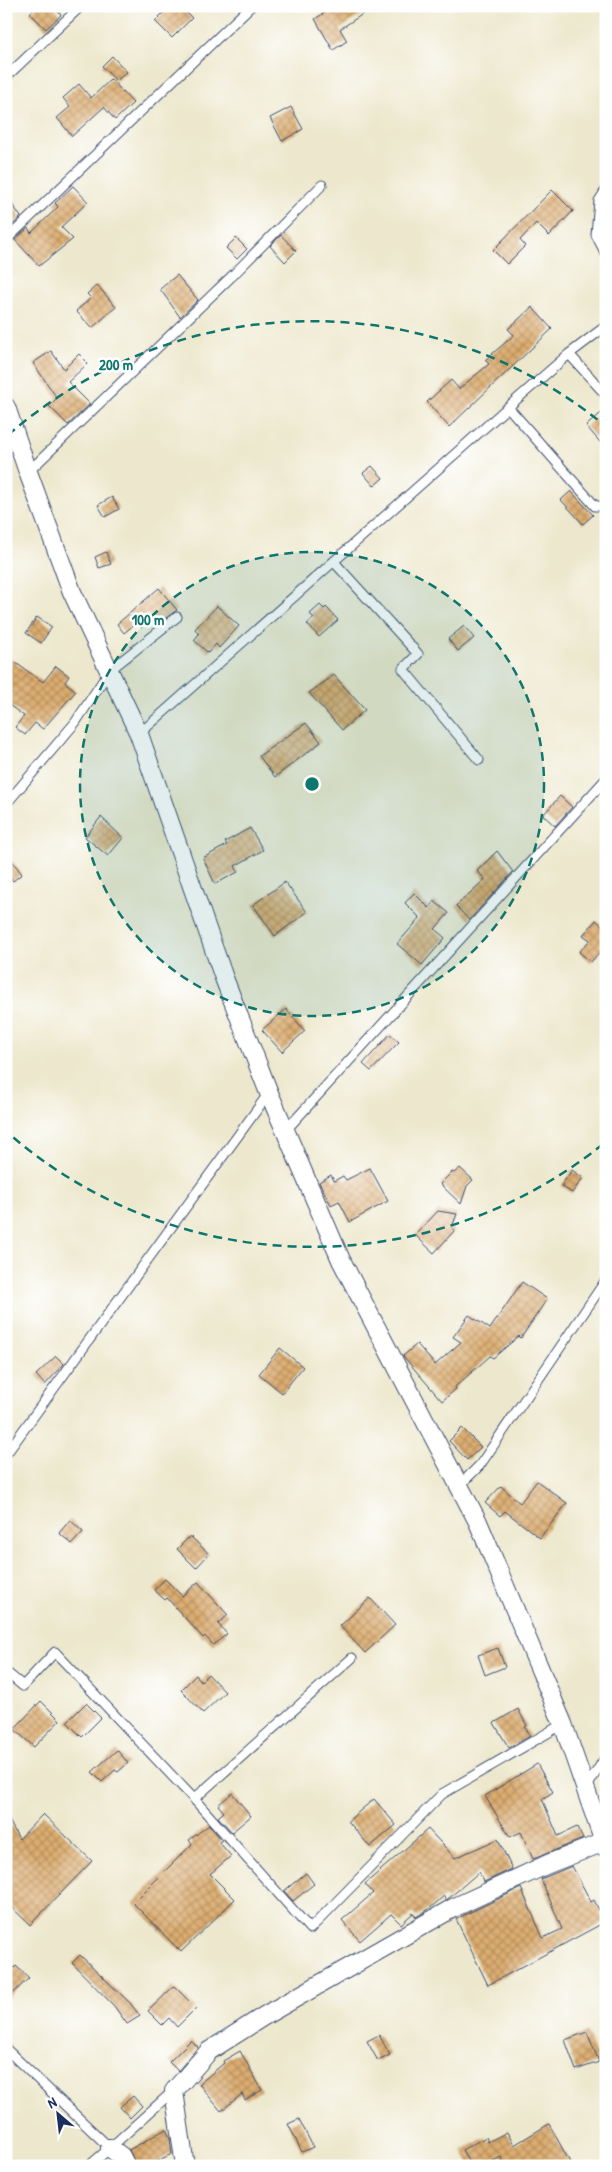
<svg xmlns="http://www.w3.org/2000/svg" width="612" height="2172" viewBox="0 0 612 2172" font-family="'Patrick Hand',sans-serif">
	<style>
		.building { fill: url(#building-cross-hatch) }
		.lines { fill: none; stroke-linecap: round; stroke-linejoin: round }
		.service-casing { stroke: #3a4b6f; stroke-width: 11 }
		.minor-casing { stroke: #3a4b6f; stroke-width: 20 }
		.service { stroke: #fff; stroke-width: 9 }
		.minor { stroke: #fff; stroke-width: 18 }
		.ring { fill: none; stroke: #0f766e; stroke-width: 2.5; stroke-dasharray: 9 6 }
		.centre { fill: #0f766e; stroke: #fff; stroke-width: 2.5 }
		.ring-label { font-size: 15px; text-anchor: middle; font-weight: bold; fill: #0f766e; stroke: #fff; stroke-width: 5; stroke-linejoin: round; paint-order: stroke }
	</style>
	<defs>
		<pattern id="building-cross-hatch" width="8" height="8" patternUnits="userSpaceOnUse" patternTransform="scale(1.25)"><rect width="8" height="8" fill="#ddad70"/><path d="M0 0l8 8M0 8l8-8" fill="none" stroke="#b28d5f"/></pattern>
	</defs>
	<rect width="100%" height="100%" fill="#fff"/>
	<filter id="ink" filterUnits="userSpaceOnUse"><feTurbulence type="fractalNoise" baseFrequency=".02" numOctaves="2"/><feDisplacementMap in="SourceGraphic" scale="10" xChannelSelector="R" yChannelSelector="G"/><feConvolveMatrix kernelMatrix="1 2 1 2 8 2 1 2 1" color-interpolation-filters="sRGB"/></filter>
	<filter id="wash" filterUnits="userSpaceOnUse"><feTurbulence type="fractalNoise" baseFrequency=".0096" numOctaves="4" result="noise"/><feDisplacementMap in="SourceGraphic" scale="20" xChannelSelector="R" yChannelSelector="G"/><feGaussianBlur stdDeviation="1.12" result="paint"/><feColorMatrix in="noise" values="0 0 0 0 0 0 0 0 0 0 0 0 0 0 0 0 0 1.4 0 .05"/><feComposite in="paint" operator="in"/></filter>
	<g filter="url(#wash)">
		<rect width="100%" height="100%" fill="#ede8cd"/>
		<g id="blocks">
			<path class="building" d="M37,6H53L61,15L46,29L30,13Z
				M170,6H180L192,18L172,38L155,21Z
				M335,6H375L340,29L347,41L333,50L315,19Z
				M112,56L127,72L116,81L102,66Z
				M111,79L133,103L115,120L104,107L72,136L57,118L70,107L63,98L79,84L91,98Z
				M291,107L303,129L282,141L270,118Z
				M73,186L88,202L61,227L73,239L39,266L15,240L28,228L31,233L58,207L55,203Z
				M552,190L573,211L549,236L536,223L520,240L525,246L507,264L493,250Z
				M6,195L21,217L6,231Z
				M281,235L296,251L285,262L270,246Z
				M236,238L247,249L237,259L226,248Z
				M177,275L198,300L180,317L160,289Z
				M97,285L116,307L92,328L76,311L91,298L87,294Z
				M532,307L552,329L449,427L427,402L451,380L459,389L489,364L485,360L514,335L508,329Z
				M51,351L64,369L79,354L88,363L68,382L90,404L68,425L49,406L57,398L33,363Z
				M606,409V449L586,426Z
				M372,466L383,478L374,486L363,473Z
				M571,491L593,515L583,524L561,500Z
				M112,497L119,509L105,517L98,505Z
				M106,552L111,564L99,568L95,557Z
				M159,588L177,610L156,625L147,614L124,633L117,624Z
				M320,605L324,609L326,607L338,620L319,637L307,624L314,618L310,614Z
				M217,606L239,626L219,648L216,644L208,653L194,640L199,634L195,629Z
				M37,617L52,627L41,643L26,633Z
				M464,626L474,638L458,651L448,639Z
				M6,656L43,682L56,666L69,676L65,682L76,691L43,729L35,723L25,735L15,727L24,716L6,703Z
				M334,675L365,710L342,730L309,693Z
				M306,723L321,742L275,777L259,756Z
				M560,796L572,807L555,826L543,815Z
				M101,817L123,838L108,856L85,837Z
				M250,828L263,850L235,866L238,872L215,884L203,858L227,845L225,842Z
				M497,851L513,872L469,920L456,906L485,879L477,871Z
				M6,853L22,874L13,881L6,873Z
				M285,882L307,912L275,936L253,905Z
				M414,893L429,908L434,901L449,913L435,929L445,938L422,965L397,944L420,918L405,903Z
				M596,920L606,929V945L591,962L579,952L590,940L583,935Z
				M286,1009L305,1031L282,1052L262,1030Z
				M390,1034L399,1042L371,1071L363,1064Z
				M370,1168L388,1201L350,1222L339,1201L331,1205L319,1182L331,1175L334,1181L343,1176L346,1180Z
				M460,1168L473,1180L467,1186L461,1204L440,1184L452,1172L454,1173Z
				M572,1170L583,1178L572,1193L561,1186Z
				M438,1211L457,1214L452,1227L454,1231L434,1253L415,1235Z
				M522,1282L547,1299L521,1338L519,1336L493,1358L490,1356L455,1387L456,1389L442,1401L403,1356L417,1344L435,1365L461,1342L453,1337L469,1315L490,1329Z
				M280,1348L303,1367L282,1393L259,1374Z
				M56,1356L64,1364L45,1385L36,1375Z
				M462,1428L481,1447L467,1460L449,1441Z
				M537,1481L567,1503L540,1538L505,1511L500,1516L485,1503L501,1486L520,1503Z
				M70,1520L83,1532L72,1544L59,1533Z
				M190,1536L209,1554L196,1568L177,1549Z
				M165,1579L182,1596L198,1582L228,1615L218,1624L227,1634L213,1645L205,1636L203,1638L167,1598L165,1600L154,1590Z
				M370,1598L395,1625L365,1653L340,1626Z
				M498,1648L505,1667L485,1675L478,1655Z
				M208,1674L225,1692L203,1713L181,1690L196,1675L201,1681Z
				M41,1701L60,1720L34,1747L14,1729Z
				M86,1703L101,1718L82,1737L67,1722Z
				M518,1709L527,1726L525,1727L530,1736L509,1748L494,1723Z
				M117,1750L128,1763L118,1772L115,1770L102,1782L92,1772Z
				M537,1764L553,1792L542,1799L558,1836L577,1827L583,1839L533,1859L521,1832L510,1837L485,1796Z
				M232,1793L251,1816L232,1832L218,1817L224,1812L218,1805Z
				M374,1799L396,1825L370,1847L348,1821Z
				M43,1814L92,1861L30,1925L6,1902V1815L19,1839Z
				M209,1825L222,1840L219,1842L231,1856L210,1874L235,1899L181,1952L133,1903L192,1844L189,1840Z
				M428,1829L455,1858L498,1839L512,1869L484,1882L479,1872L449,1898L446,1900L444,1896L429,1909L416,1917L413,1913L401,1924L391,1914L360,1941L342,1920L373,1893L365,1884Z
				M572,1866L591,1902L594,1900L605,1922L488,1985L456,1919L521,1888L543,1938L562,1929L541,1879Z
				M306,1873L314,1884L293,1901L284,1891Z
				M80,1955L130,2003L140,2016L127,2024L114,2006L72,1963Z
				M16,1966L29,1978L6,2000V1976Z
				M174,1986L196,2008L177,2027L169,2018L162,2025L148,2011Z
				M587,2032L599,2062L576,2070L565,2040Z
				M379,2035L390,2055L378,2061L367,2041Z
				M191,2040L198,2047L178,2071L169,2062Z
				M240,2051L262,2090L245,2100L242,2094L221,2111L199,2084L224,2063L223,2061Z
				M133,2096L142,2106L130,2118L120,2107Z
				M299,2119L313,2147L302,2152L288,2124Z
				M549,2124L572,2166H506L501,2157L484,2166L481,2161L471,2166L462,2150L486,2137L488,2142L507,2132L514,2145Z
				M166,2129L170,2138L172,2154L159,2160L163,2166H136L129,2150Z"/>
		</g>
	</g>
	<g filter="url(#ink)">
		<use href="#blocks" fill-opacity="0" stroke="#3a4b6f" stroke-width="1"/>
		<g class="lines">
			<defs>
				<path id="service" d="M6,77L81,6
					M606,190L599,201L596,235L606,254
					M6,240L251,6
					M569,354L606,395
					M508,407L595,506H606
					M28,472L234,274L322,185
					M335,563L418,654L403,669L479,760
					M139,734L508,407L569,354L606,326
					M6,804L75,723L110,670L177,617
					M286,1130L606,779
					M6,1454L269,1093
					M459,1486L480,1465L606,1280
					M6,1672L23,1686L55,1652L194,1799L310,1929L442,1794L563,1724
					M587,1787L606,1756
					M194,1799L352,1658
					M6,2049L110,2148L89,2166
					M110,2148L173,2091"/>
				<path id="minor" d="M6,407L28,472L72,592L139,734L224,978L269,1093L341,1260L478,1522L563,1724L606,1848
					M110,2148L121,2156L126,2166
					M185,2166L174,2091L209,2051L264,2016L453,1908L548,1864L604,1842"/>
			</defs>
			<use href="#service" class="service-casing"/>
			<use href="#minor" class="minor-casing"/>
			<use href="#service" class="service"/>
			<use href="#minor" class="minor"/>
		</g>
	</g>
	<circle cx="312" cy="784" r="232" fill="#0f766e" fill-opacity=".12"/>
	<g class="ring">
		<circle cx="312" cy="784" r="232"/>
		<path d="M603 1144A463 463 0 0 1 8 1133M8 435A463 463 0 0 1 603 424"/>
	</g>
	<circle cx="312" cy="784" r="8" class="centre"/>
	<g class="ring-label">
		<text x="116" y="370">200 m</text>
		<text x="148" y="625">100 m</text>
	</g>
	<rect width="612" height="2172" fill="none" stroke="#fff" stroke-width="25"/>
	<g transform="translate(58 2114) rotate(332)" stroke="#ffffff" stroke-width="4" paint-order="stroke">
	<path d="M0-4L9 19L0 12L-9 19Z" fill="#1b2f5e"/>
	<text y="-8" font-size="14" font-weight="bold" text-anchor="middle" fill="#1b2f5e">N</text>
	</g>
</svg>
